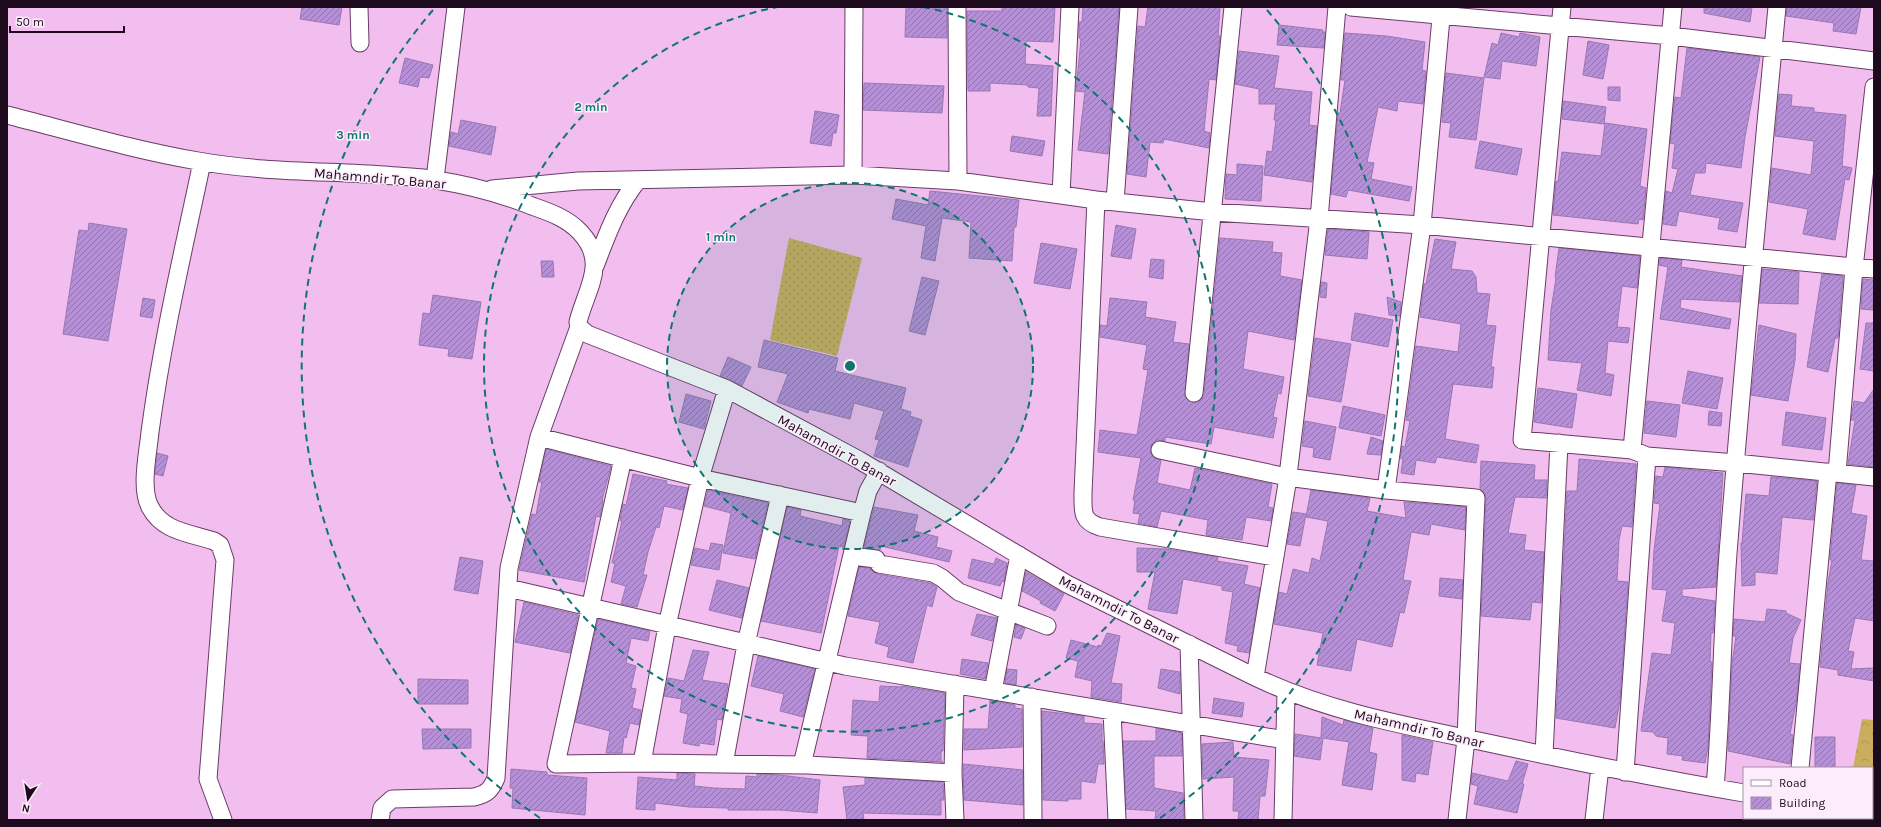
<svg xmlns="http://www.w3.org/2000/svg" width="1881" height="827" viewBox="0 0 1881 827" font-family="Karla,sans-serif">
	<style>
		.grass { fill: url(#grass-dots) }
		.park { fill: url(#park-crowns) }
		.building { fill: url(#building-hatch); stroke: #9778b0 }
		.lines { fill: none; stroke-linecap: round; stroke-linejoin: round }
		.street-casing { stroke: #6a3c68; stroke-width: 19 }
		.street { stroke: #fff; stroke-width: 17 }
		.ring { fill: none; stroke: #0f766e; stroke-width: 2; stroke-dasharray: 7 5 }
		.labels { text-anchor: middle; stroke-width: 3; stroke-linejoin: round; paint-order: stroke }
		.street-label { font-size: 14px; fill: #1d0a1c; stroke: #fdecfb }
		.centre { fill: #0f766e; stroke: #fdecfb; stroke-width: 2 }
		.ring-label { font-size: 12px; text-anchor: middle; font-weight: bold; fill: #0f766e; stroke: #fdecfb; stroke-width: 3; stroke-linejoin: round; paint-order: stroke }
	</style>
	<defs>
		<pattern id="grass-dots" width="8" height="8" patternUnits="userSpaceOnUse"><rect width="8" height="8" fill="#cbad5f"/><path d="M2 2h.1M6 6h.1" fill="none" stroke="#ae9452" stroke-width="1.8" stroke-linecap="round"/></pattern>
		<pattern id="park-crowns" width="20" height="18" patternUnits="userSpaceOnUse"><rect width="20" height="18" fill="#cbad5f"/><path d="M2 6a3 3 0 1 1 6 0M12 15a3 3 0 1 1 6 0" fill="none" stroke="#ae9452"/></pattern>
		<pattern id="building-hatch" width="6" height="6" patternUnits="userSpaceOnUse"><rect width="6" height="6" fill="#b690d6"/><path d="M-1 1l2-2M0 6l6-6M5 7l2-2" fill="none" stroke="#9374ad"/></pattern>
	</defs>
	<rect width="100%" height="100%" fill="#f2bdef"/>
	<path class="grass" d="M789,238L862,258L837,356L770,340Z"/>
	<path class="park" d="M1862,719L1874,720V787L1872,786V768H1853Z"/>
	<path class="building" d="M302,7H342L339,25L300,19Z
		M906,7H947V38L905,37Z
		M1002,7H1055L1053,42L1026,41L1025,64L1053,66L1051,116H1037L1039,88L1028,87V85L990,83V91H968L967,11H1002Z
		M1083,7H1119L1108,154L1078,150L1085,92L1076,91L1081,39L1079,38V22H1082Z
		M1148,7H1220L1218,36H1220L1216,80L1209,79L1204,131L1210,133L1209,148L1164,139L1163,143L1150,142L1146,177L1127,174L1138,26L1145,27Z
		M1704,7H1752L1750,22L1704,13Z
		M1787,7H1861L1856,34L1833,31L1834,23L1786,16Z
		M1279,25L1323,30L1322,32H1325L1324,48L1277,45Z
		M1345,33L1386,36L1425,42L1422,70L1426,71L1423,104L1398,101L1397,111L1378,107L1367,162L1374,163L1371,179L1412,187L1409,201L1348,190L1346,197L1331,194L1338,113H1340L1345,80H1341Z
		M1501,33L1519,37L1520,33L1540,37L1536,66L1502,61L1500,79L1484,77L1492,43L1498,45Z
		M1588,41L1609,45L1603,79L1583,75Z
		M1687,48L1760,57L1745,137L1741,168L1706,163L1705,173H1695L1690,195L1743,203L1737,232L1718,229L1720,218L1679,211L1676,226L1663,224L1666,191L1672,193L1678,169L1672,168L1675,144L1670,143L1675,97L1681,98Z
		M1239,51L1279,56L1274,88L1312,92L1309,125L1317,126L1312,182L1264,175L1267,151L1272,152L1276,120H1274L1276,104H1259V89L1235,84Z
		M405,58L433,65L429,78L420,77L418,87L399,83Z
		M1446,73L1484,78L1476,140L1449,137L1451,123L1442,122Z
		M864,83L944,86L942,113L863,110Z
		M1608,87H1620V101L1608,100Z
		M1779,94L1792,95L1791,106L1814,108V112L1846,115L1842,166L1852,168L1849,180L1845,179L1835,240L1803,234L1808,209L1769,202L1772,168L1811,175L1814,141L1775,136Z
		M1563,101L1606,107L1604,124L1562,119Z
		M815,111L839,115L836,133H833L831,146L810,143Z
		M461,120L496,127L491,155L449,146L451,132L458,134Z
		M1605,123L1647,129L1640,186L1646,188L1643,220L1639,219L1638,224L1553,215L1556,181L1558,182L1562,152L1601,156Z
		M1012,136L1045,141L1042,156L1010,151Z
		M1480,141L1522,149L1517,175L1475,168Z
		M1237,164L1263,166L1261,201L1225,199L1226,174L1237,175Z
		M930,191L1019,200L1016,227H1014L1012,261L969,258L971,222L942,218L935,261L921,258L926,226L892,219L896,199L928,205Z
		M89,223L127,229L108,341L63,334L79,230L88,231Z
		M1116,225L1136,229L1131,259L1111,256Z
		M1328,229L1369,232L1367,259L1325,255Z
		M1220,238L1273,242L1272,252L1282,253L1280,276L1302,280L1294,340L1248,331L1243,369L1284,377L1281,394L1278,393L1273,417L1277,418L1273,438L1214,427L1211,444L1165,437V441L1157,440L1153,443L1150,453L1154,458L1161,460L1157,483L1190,490L1195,468L1272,484L1268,507L1273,508L1271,521L1246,517L1242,540L1206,535L1208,520L1161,511L1157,527L1138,523L1140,514L1133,513L1135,500H1133L1141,458L1098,452L1100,430L1137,435L1148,370L1143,369L1147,345L1100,337V325L1107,326L1110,298L1147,302L1145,317L1176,322L1173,342L1189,344L1185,397L1193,403L1198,402L1204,394Z
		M1435,239L1456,242L1451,269L1472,271L1476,277L1477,293L1490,294L1486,325L1496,326L1491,367H1494L1492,388L1453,384L1445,439L1479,445L1476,463L1437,457L1435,463L1416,460L1414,475L1401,473L1403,459L1400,458L1402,446L1405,447L1410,421L1406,420L1416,346L1458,352L1461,324L1420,317L1424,284H1426Z
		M1041,243L1077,249L1070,289L1034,283Z
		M1559,248L1640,256L1637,288L1622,286L1617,327L1630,328L1628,343L1608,341L1605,373L1614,375L1611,396L1577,390L1582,363L1548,360L1551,310L1556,278L1555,277Z
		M1660,258L1682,260L1681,267L1742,276L1739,302L1681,299L1680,308L1731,319L1729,329L1660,319L1668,267L1659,265Z
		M1151,259L1164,260L1163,279L1149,277Z
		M541,261H553L554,277H542Z
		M1762,269L1799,272L1798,304L1759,303Z
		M1822,274L1843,276L1838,338H1835L1828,372L1807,367Z
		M922,277L939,281L925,335L909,331Z
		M1863,279L1874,280L1873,310L1861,309Z
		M1321,282L1327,283L1326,298L1320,297Z
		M433,295L481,302L472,359L448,356L449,349L419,345L423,313L430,314Z
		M1387,297L1401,302L1400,316L1389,315Z
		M143,298L155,300L152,318L140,316Z
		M1355,313L1393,320L1388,347L1351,340Z
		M1866,323H1874V371L1860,369Z
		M1759,325L1796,334L1795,360L1788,401L1751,395Z
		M1315,338L1351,344L1341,402L1308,396Z
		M764,340L838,358L835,371L906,388L901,409L911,412L910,416L922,420L908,467L874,456L879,440L875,439L884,411L854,403L850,419L809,409L808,413L777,402L788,374L758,367Z
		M728,357L751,367L742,386L720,376Z
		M1688,371L1723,378L1717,409L1682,403Z
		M1538,388L1577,394L1572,428L1534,422Z
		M1874,389V467L1848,464L1855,420H1851L1854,401L1864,403Z
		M686,394L711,401L704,429L679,422Z
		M1647,401L1680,405L1676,437L1644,433Z
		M1343,406L1385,415L1381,436L1339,428Z
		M1709,411L1722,413L1721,426L1708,425Z
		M1786,412L1826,418L1822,450L1782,445Z
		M1305,421L1336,427L1330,460L1313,457L1314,448L1302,446Z
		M1371,437L1383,441L1381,455L1367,454Z
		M546,449L611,466L602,500H603L600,517L596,516L584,582L519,570L532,514L536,515L542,482H539Z
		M157,453L168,456L163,476L155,474Z
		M1579,459L1636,464L1632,527L1622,526L1619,540L1617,581L1628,582L1620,700L1615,728L1556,718L1567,491H1577Z
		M1481,461L1535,465L1534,480H1547L1546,498L1515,497L1508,533L1526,535L1524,550L1544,552L1541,603L1532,602L1530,620L1481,616L1486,498L1485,493L1480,489Z
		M1665,467L1723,473L1716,587L1682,589V596L1715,601L1713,633H1711L1710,662H1712L1708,747L1705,763L1682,760L1683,756L1667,754L1668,738L1656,736L1653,732L1641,731L1652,653L1671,655L1675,623L1662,621L1667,590L1652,589L1654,550L1660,504L1654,503L1656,476L1663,477Z
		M633,474L667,481L666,484L688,488L683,510L664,506L659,528L656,527L648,552L643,575H647L637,607L621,604L626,586L611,582L615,563H612L622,521H620L623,504L626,505L627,501Z
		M1771,477L1817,481L1813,520L1782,517L1777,574L1755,572V585L1742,586L1741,543H1742L1746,494L1769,496Z
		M1837,483L1856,485L1851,513L1867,516L1861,560L1874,561V621L1855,618L1848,651L1854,652L1851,669L1874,668V681L1838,675V670L1820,667L1828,583L1832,560H1830Z
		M708,490L768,503L755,559L723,553L731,513L704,506Z
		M1311,490L1370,498L1367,511L1406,518L1404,502L1466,507L1465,530L1431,524L1429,535L1411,532L1403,580L1411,581L1404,613L1400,612L1392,647L1357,639L1351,671L1317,665L1323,633L1274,624L1279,592L1287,594L1293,569L1309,573L1312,558L1320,561L1328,521L1306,517Z
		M787,507L801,510L800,516L842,526L843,519L850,521L844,547L839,546L821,633L761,621Z
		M874,507L918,515L914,531L938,537L936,547L952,551L949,562L881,546L880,550L864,547Z
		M1293,512L1306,514L1300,546L1287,544Z
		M711,543L723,545L719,570L691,565L695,548L709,551Z
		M1137,548L1166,549L1218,557L1217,561L1248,566L1244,584L1260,588L1249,653L1237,651L1238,646L1225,643L1233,592L1222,590V586L1183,579L1177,614L1148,609L1155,572H1137Z
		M460,557L483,561L478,594L454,590Z
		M996,558L1007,563L1004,582L1002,581L1000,586L968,578L972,559L994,564Z
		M859,567L870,568L877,574L930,583L937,587L932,607L927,605L913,663L887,657L889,647L875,643L880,622L848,616Z
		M1026,572L1064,594L1055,611L1040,603L1041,601L1022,591Z
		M1440,578L1463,580L1462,599L1439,596Z
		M717,580L749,588L742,618L709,610Z
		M524,602L578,615L570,653L515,642Z
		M1767,609L1786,611V613L1801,620L1793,638L1789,663L1800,664L1797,698L1790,734L1793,735L1790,764L1728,751L1732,664L1736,636H1733L1734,619L1765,622Z
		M977,614L997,618L992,641L971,635Z
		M598,619L650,631L648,641L631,638L626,663L636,666L631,688L636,689L632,708L641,710L639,725L630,723L626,738L624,737L622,753H606L610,731L575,722Z
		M1016,625L1025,628L1021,639L1014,637Z
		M1107,633L1120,636L1111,683L1122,684L1121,702L1091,697L1092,681L1075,677L1078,661L1066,658L1071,640L1098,647V645L1101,646Z
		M693,650L709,652L702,680L728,684L722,720L717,719L714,745L700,743L699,746L683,743L688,714L680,712L682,699L664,696L668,678L684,681Z
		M758,656L815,669L803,717L780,711L784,694L751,686Z
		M962,659L988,663L985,679L960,674Z
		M1007,669L1017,670L1016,685L1005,683Z
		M1161,669L1180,672V694L1158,688Z
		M418,679L468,680V704H418Z
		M880,686L902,687V686L945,693L943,751H941V762H943L867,758L868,736L851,735L853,700L879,702Z
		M1214,698L1244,703L1242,717L1212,713Z
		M990,700L1015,705V708L1022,709V747L964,750V729H988Z
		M1042,711L1084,716V723L1102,724V741H1103L1104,764H1098L1095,783L1081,781V799H1068V801L1043,800Z
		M1322,717L1343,725L1344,720L1373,728L1369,752L1377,754L1372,790L1342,785L1349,742L1323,738L1320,760L1294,756L1295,734L1321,738Z
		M1156,728L1182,733V756H1154V788L1183,793L1184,820H1155L1156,811L1126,809L1123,741H1156Z
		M422,729H471V748L423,749Z
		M1402,735L1433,742L1428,775L1416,773L1415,782L1402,780Z
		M1815,737H1835V768H1815Z
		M1233,742L1234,757L1269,760L1265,796H1260L1258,820H1238L1239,811H1233L1234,777L1203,779L1202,744Z
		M1516,761L1528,764L1522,784H1524L1517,813L1474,804L1478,786L1471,784L1472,773L1508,781Z
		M963,764L1023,770V805L964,800Z
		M511,769L547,772V775L587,778L585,815L512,808L513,788H510Z
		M677,773L695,774L694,786L714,788L745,789L746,776L757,777V774L780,775L820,780L817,813L779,810H728V808L689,807L655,803V810L636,809L638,777L677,780Z
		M865,778L943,782L944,800H941V815L863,813L864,820H847L843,787L865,785Z"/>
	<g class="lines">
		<defs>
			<path id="street" d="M359,7L360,43
				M957,7L958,181
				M1070,7L1061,195L1096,200L1213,212L1422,225L1874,269
				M1351,7L1671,36L1874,61
				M1562,7L1522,440L1632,450L1647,456L1736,463L1874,477
				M7,115C70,131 134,150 198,161C259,172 322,171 384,175C401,177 419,176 436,180C468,185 502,194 532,206C549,212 567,218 580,232C609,263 586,289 578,322L579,327L587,334L727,389L859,460L1067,584L1255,677C1326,711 1403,725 1479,741C1567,760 1655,778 1744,793
				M202,162C183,252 162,341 150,432C148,453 140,488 150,507C163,532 190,533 214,541L220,545L225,560L208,779L223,820
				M853,175L854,7
				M435,179L456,7
				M492,189L578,181L853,175L958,181L1061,195
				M1096,200L1083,493C1083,511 1081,521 1100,527L1274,557
				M1115,202L1129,7
				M595,266C607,235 617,206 638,180
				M727,389L700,478L667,626L642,763L808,765L953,773L955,820
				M1194,393L1233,7
				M539,437L700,478L862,513L868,491L879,471
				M1160,450L1287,477L1386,490L1476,498L1466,739L1457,820
				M1632,450L1673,7
				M623,458L556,764L642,763
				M1837,473L1854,268L1874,87
				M1386,490L1422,225L1442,7
				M852,556L876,559L879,564L933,573L942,578L959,592L1047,626
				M508,588L845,666L1285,740
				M1189,644L1194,820
				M1255,677L1287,484L1319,219L1337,7
				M993,691L1019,555
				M1032,697L1033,820
				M1112,711L1117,820
				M1544,755L1559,443
				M724,764L746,644L780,495
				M802,765L862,513
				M1800,768L1828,472
				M1625,772L1647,456
				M953,773L955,684
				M1715,788C1722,706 1722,623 1729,541C1743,363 1760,185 1777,7
				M380,820L382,808L392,799L474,797C487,794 491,790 496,778L509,568L539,437L579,327
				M1283,820L1286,692
				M1594,820L1600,767
				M1861,820L1862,818"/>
		</defs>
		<use href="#street" class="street-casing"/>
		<use href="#street" class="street"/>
	</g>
	<circle cx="850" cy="366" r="183" fill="#0f766e" fill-opacity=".12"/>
	<g class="ring">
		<circle cx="850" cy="366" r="183"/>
		<path d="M923 7A366 366 0 1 1 777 7"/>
		<path d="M540 818A548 548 0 0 1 433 10M1267 10A548 548 0 0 1 1160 818"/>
	</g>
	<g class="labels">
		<g class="street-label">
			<text transform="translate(380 178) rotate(5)" y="5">Mahamndir To Banar</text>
			<text transform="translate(837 450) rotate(29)" y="5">Mahamndir To Banar</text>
			<text transform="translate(1119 609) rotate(27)" y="5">Mahamndir To Banar</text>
			<text transform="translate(1419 728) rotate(13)" y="5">Mahamndir To Banar</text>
		</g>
	</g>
	<circle cx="850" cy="366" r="6" class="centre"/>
	<g class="ring-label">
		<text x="591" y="111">2 min</text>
		<text x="353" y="139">3 min</text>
		<text x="721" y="241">1 min</text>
	</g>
	<rect width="1881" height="827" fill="none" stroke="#1d0a1c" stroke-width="16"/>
	<rect x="1743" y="767" width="130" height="52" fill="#fdecfb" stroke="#a392a2"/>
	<rect x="1751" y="780" width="20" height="6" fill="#ffffff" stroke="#a392a2"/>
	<text x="1779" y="787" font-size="12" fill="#1d0a1c">Road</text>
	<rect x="1751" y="797" width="20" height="12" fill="url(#building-hatch)" stroke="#a392a2"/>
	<text x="1779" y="807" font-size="12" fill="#1d0a1c">Building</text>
	<g transform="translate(28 799) rotate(192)" stroke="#fdecfb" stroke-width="3" paint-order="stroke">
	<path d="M0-3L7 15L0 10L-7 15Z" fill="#1d0a1c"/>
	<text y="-6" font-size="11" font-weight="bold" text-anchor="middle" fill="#1d0a1c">N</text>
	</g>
	<path d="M10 26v6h114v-6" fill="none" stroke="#1d0a1c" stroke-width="2"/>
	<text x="16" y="26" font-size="12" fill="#1d0a1c" stroke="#fdecfb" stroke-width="3" paint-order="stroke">50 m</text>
</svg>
